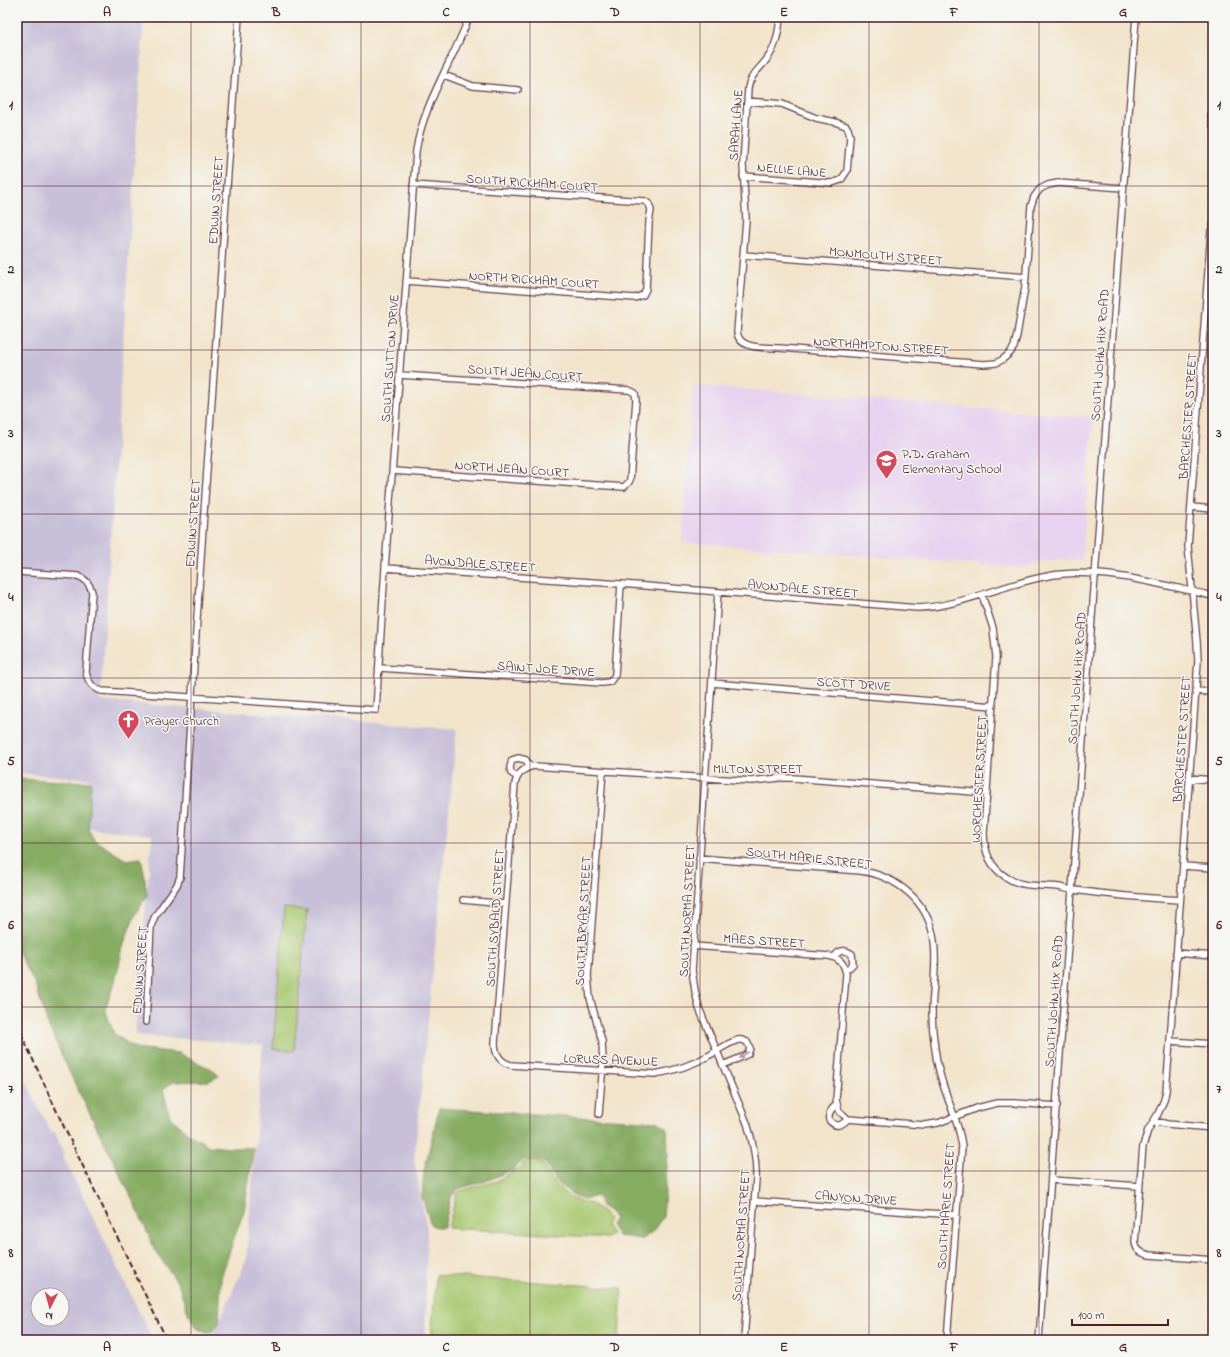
<svg xmlns="http://www.w3.org/2000/svg" width="1230" height="1357" viewBox="0 0 1230 1357" font-family="'Indie Flower',sans-serif">
	<style>
		.built { fill: #e7d2ef }
		.industrial { fill: #c8bfd8; fill-rule: evenodd }
		.green { fill: #a8c76f; stroke: #79734d }
		.forest { fill: #86ac62; stroke: #686646 }
		.lines { fill: none; stroke-linecap: round; stroke-linejoin: round }
		.minor-casing { stroke: #633d43; stroke-width: 8 }
		.minor { stroke: #fff; stroke-width: 5.5 }
		.rail { stroke: #4a1f2b; stroke-width: 2; stroke-dasharray: 6 3; stroke-linecap: butt }
		.oneway { fill: #ae9aa0 }
		.grid { fill: none; stroke: #4a1f2b; stroke-width: 1; stroke-opacity: 0.55 }
		.labels { text-anchor: middle; stroke-width: 3; stroke-linejoin: round; paint-order: stroke }
		.street-label { font-size: 13px; fill: #4a1f2b; stroke: #f6f6f2 }
		.poi-label { font-size: 13px; fill: #4a1f2b; stroke: #f6f6f2; text-anchor: start }
		.neatline { fill: none; stroke: #4a1f2b; stroke-width: 1.5 }
		.grid-label { font-size: 13px; text-anchor: middle; font-weight: bold; fill: #4a1f2b }
	</style>
	<rect width="100%" height="100%" fill="#f6f6f2"/>
	<filter id="ink" filterUnits="userSpaceOnUse"><feTurbulence type="fractalNoise" baseFrequency=".025" numOctaves="2"/><feDisplacementMap in="SourceGraphic" scale="8" xChannelSelector="R" yChannelSelector="G"/><feConvolveMatrix kernelMatrix="1 2 1 2 8 2 1 2 1" color-interpolation-filters="sRGB"/></filter>
	<filter id="wash" filterUnits="userSpaceOnUse"><feTurbulence type="fractalNoise" baseFrequency=".012" numOctaves="4" result="noise"/><feDisplacementMap in="SourceGraphic" scale="16" xChannelSelector="R" yChannelSelector="G"/><feGaussianBlur stdDeviation="0.9" result="paint"/><feColorMatrix in="noise" values="0 0 0 0 0 0 0 0 0 0 0 0 0 0 0 0 0 1.4 0 .05"/><feComposite in="paint" operator="in"/></filter>
	<g filter="url(#wash)">
		<rect width="100%" height="100%" fill="#f2e4cb"/>
		<path class="built" d="M693,385L1093,418L1082,560L1065,559L1041,562L1021,568L682,542Z"/>
		<path class="industrial" d="M17,17H144L100,701L457,729L414,1160L427,1231L425,1340H211L246,1261L263,1045L135,1035L152,835L88,828L91,779L17,773Z
			M17,1063L51,1132H55L63,1151V1156L153,1340H17ZM38,1295H62V1319H38Z"/>
		<path class="green" d="M284,908L307,910L294,1051L273,1049Z
			M529,1162L543,1164C551,1181 563,1195 580,1202C585,1204 591,1202 595,1206C601,1209 605,1215 609,1219L606,1225L612,1234L608,1238L448,1228L457,1192L497,1181L517,1169L523,1163Z
			M436,1275L622,1288L619,1340H431Z"/>
		<path class="forest" d="M17,779L91,782L88,828L94,840L126,860L141,858L144,872L147,896L135,914L124,943L115,982L105,1009L114,1034L135,1048L178,1053L215,1071L219,1076L209,1081L173,1082L163,1089L170,1117L189,1134L209,1146L230,1148H254L244,1211L233,1241L221,1278L219,1323L213,1331L207,1332L198,1329L188,1313L179,1285L155,1250L133,1200L75,1084L48,1025L35,984L17,950Z
			M439,1108L658,1122L667,1128L668,1154L663,1217L652,1232L642,1239L618,1236L611,1225L615,1219L609,1211L601,1206L599,1199L596,1196L585,1200L574,1195L561,1186L551,1174L547,1165L542,1161L524,1160L518,1163L513,1170L507,1172L486,1181L457,1189L451,1197L444,1227H437L431,1225L422,1197L424,1171Z"/>
	</g>
	<g filter="url(#ink)">
		<g class="lines">
			<defs>
				<path id="minor" d="M780,17C779,32 776,47 767,59C759,70 750,75 748,88L743,165L746,220L737,332C739,350 765,347 779,348L984,364L996,363L1002,360L1010,353L1014,347L1017,335L1025,287L1031,206L1034,197L1040,189L1048,185L1058,183L1123,188
					M444,75L473,86L518,90
					M1213,94L1211,116L1213,125
					M743,176L832,183L841,180L847,171L850,136L848,129L846,126L835,122L816,118L782,104L747,101
					M1213,225L1211,231L1188,546L1197,642L1198,661L1170,1041L1166,1091L1164,1100L1158,1114L1148,1130L1143,1146L1135,1242C1136,1251 1143,1254 1150,1255L1213,1260
					M743,255L1026,277
					M406,281L635,298L643,295L646,289L649,222L651,210L649,204L645,201L413,185
					M393,471L624,487L629,482L630,480L636,400L635,393L629,390L399,375
					M1191,507L1213,509
					M385,568L621,584L918,608C963,606 1003,584 1048,576C1099,566 1162,585 1213,596
					M17,572L78,576C86,579 90,584 92,592L86,672C88,682 92,688 102,691L376,710L385,568L416,151C423,104 453,61 469,17
					M718,592L692,970L695,991L699,1008L747,1123C753,1142 757,1159 756,1179L744,1340
					M982,595L993,628L996,657L984,833C984,851 990,867 1006,877C1022,888 1040,885 1059,887C1064,888 1069,890 1074,890C1109,895 1145,898 1180,900
					M380,668L602,683L610,682L615,675L621,584
					M712,683L993,706
					M1195,691L1213,692
					M517,777L511,773L510,767L512,760L518,758L526,760L530,767
					M1189,778L1213,780
					M699,858L860,871C878,873 894,880 909,893C945,925 934,968 932,1010C932,1023 933,1036 935,1049C937,1066 942,1083 948,1099C954,1115 960,1129 962,1146L947,1340
					M1183,866L1213,868
					M463,900L505,904
					M693,946L829,956C839,958 845,964 846,974L836,1100L839,1111L848,1119L925,1125L938,1123L977,1108L997,1103H1014L1057,1106
					M1176,953L1213,956
					M834,957C839,950 845,949 852,954L853,964L850,967L845,970
					M146,1022L151,926L155,916L177,885L180,877L204,512L239,17
					M1170,1041L1213,1044
					M723,1065L742,1057L748,1054L750,1048L747,1042C744,1040 742,1039 738,1040C727,1043 718,1051 708,1056C692,1065 673,1071 655,1074L511,1065C500,1062 495,1055 495,1043L515,784C517,774 524,768 534,766L752,781L779,778H793L987,793
					M837,1104C831,1109 828,1113 829,1120C836,1128 841,1126 848,1119
					M599,1114L603,1063L602,1041L590,998L588,976L603,771
					M1154,1121L1167,1124L1213,1128
					M1051,1180L1139,1186
					M754,1201L956,1215
					M1039,1340L1136,17"/>
			</defs>
			<use href="#minor" class="minor-casing"/>
			<use href="#minor" class="minor"/>
			<path class="rail" d="M17,1025L64,1127L167,1340"/>
		</g>
		<defs><path id="oneway-solid" d="M-6-.8H1V-3.2L6.5 0L1 3.2V.8H-6Z"/></defs>
		<use class="oneway" href="#oneway-solid" transform="translate(744 1055) rotate(146)"/>
	</g>
	<path class="grid" d="M191,17V1340M361,17V1340M530,17V1340M700,17V1340M869,17V1340M1039,17V1340M17,186H1213M17,350H1213M17,514H1213M17,678H1213M17,843H1213M17,1007H1213M17,1171H1213"/>
	<defs>
		<symbol id="school-pin" viewBox="-11 -11 22 30"><path d="M0 17L-7.5 6A9.5 9.5 0 1 1 7.5 6Z" fill="#d1495b" stroke="#f6f6f2"/><path d="M0-5L7-2L0 1L-7-2ZM-4 1L0 2.5L4 1V4Q0 6-4 4Z" fill="#fff"/></symbol>
		<symbol id="church-pin" viewBox="-11 -11 22 30"><path d="M0 17L-7.5 6A9.5 9.5 0 1 1 7.5 6Z" fill="#d1495b" stroke="#f6f6f2"/><path d="M-1.2-6h2.4v3.5h3.3v2.4h-3.3V6h-2.4V-.1h-3.3v-2.4h3.3Z" fill="#fff"/></symbol>
	</defs>
	<g fill-rule="evenodd">
		<use href="#school-pin" x="874" y="448" width="25" height="34"/>
		<use href="#church-pin" x="116" y="708" width="25" height="34"/>
	</g>
	<g class="labels">
		<g class="street-label">
			<text transform="translate(735 125) rotate(-86)" y="5">SARAH LANE</text>
			<text transform="translate(792 169) rotate(5)" y="5">NELLIE LANE</text>
			<text transform="translate(532 182) rotate(4)" y="5">SOUTH RICKHAM COURT</text>
			<text transform="translate(215 200) rotate(-86)" y="5">EDWIN STREET</text>
			<text transform="translate(886 255) rotate(5)" y="5">MONMOUTH STREET</text>
			<text transform="translate(534 279) rotate(4)" y="5">NORTH RICKHAM COURT</text>
			<text transform="translate(881 345) rotate(4)" y="5">NORTHAMPTON STREET</text>
			<text transform="translate(1099 355) rotate(-86)" y="5">SOUTH JOHN HIX ROAD</text>
			<text transform="translate(389 358) rotate(-86)" y="5">SOUTH SUTTON DRIVE</text>
			<text transform="translate(525 372) rotate(4)" y="5">SOUTH JEAN COURT</text>
			<text transform="translate(1187 416) rotate(-86)" y="5">BARCHESTER STREET</text>
			<text transform="translate(512 468) rotate(4)" y="5">NORTH JEAN COURT</text>
			<text transform="translate(192 523) rotate(-86)" y="5">EDWIN STREET</text>
			<text transform="translate(480 563) rotate(4)" y="5">AVONDALE STREET</text>
			<text transform="translate(803 588) rotate(5)" y="5">AVONDALE STREET</text>
			<text transform="translate(546 668) rotate(4)" y="5">SAINT JOE DRIVE</text>
			<text transform="translate(1076 678) rotate(-86)" y="5">SOUTH JOHN HIX ROAD</text>
			<text transform="translate(854 683) rotate(4)" y="5">SCOTT DRIVE</text>
			<text transform="translate(1181 739) rotate(-86)" y="5">BARCHESTER STREET</text>
			<text x="758" y="773">MILTON STREET</text>
			<text transform="translate(978 779) rotate(-87)" y="5">WORCHESTER STREET</text>
			<text transform="translate(809 857) rotate(6)" y="5">SOUTH MARIE STREET</text>
			<text transform="translate(686 911) rotate(-87)" y="5">SOUTH NORMA STREET</text>
			<text transform="translate(494 918) rotate(-86)" y="5">SOUTH SYBALD STREET</text>
			<text transform="translate(582 921) rotate(-87)" y="5">SOUTH BRYAR STREET</text>
			<text transform="translate(764 940) rotate(4)" y="5">MAES STREET</text>
			<text transform="translate(139 970) rotate(-86)" y="5">EDWIN STREET</text>
			<text transform="translate(1053 1001) rotate(-86)" y="5">SOUTH JOHN HIX ROAD</text>
			<text transform="translate(611 1059) rotate(2)" y="5">LORUSS AVENUE</text>
			<text transform="translate(856 1197) rotate(4)" y="5">CANYON DRIVE</text>
			<text transform="translate(945 1206) rotate(-86)" y="5">SOUTH MARIE STREET</text>
			<text transform="translate(740 1235) rotate(-86)" y="5">SOUTH NORMA STREET</text>
		</g>
		<g class="poi-label">
			<text x="902" y="458">P.D. Graham<tspan x="902" dy="15">Elementary School</tspan></text>
			<text x="144" y="725">Prayer Church</text>
		</g>
	</g>
	<rect width="1230" height="1357" fill="none" stroke="#f6f6f2" stroke-width="44"/>
	<g transform="translate(50 1307) rotate(186)"><circle r="19" fill="#f6f6f2" stroke="#b1a0a2"/>
	<path d="M0-3L7 15L0 10L-7 15Z" fill="#d1495b"/>
	<text y="-6" font-size="11" font-weight="bold" text-anchor="middle" fill="#4a1f2b">N</text>
	</g>
	<path d="M1072 1319v6h96v-6" fill="none" stroke="#4a1f2b" stroke-width="2"/>
	<text x="1078" y="1319" font-size="12" fill="#4a1f2b" stroke="#f6f6f2" stroke-width="3" paint-order="stroke">100 m</text>
	<rect x="22" y="22" width="1186" height="1313" class="neatline"/>
	<g class="grid-label">
		<text x="107" y="16">A</text>
		<text x="276" y="16">B</text>
		<text x="446" y="16">C</text>
		<text x="615" y="16">D</text>
		<text x="784" y="16">E</text>
		<text x="954" y="16">F</text>
		<text x="1123" y="16">G</text>
		<text x="11" y="109">1</text>
		<text x="1219" y="109">1</text>
		<text x="11" y="273">2</text>
		<text x="1219" y="273">2</text>
		<text x="11" y="437">3</text>
		<text x="1219" y="437">3</text>
		<text x="11" y="601">4</text>
		<text x="1219" y="601">4</text>
		<text x="11" y="765">5</text>
		<text x="1219" y="765">5</text>
		<text x="11" y="929">6</text>
		<text x="1219" y="929">6</text>
		<text x="11" y="1093">7</text>
		<text x="1219" y="1093">7</text>
		<text x="11" y="1257">8</text>
		<text x="1219" y="1257">8</text>
		<text x="107" y="1351">A</text>
		<text x="276" y="1351">B</text>
		<text x="446" y="1351">C</text>
		<text x="615" y="1351">D</text>
		<text x="784" y="1351">E</text>
		<text x="954" y="1351">F</text>
		<text x="1123" y="1351">G</text>
	</g>
</svg>
